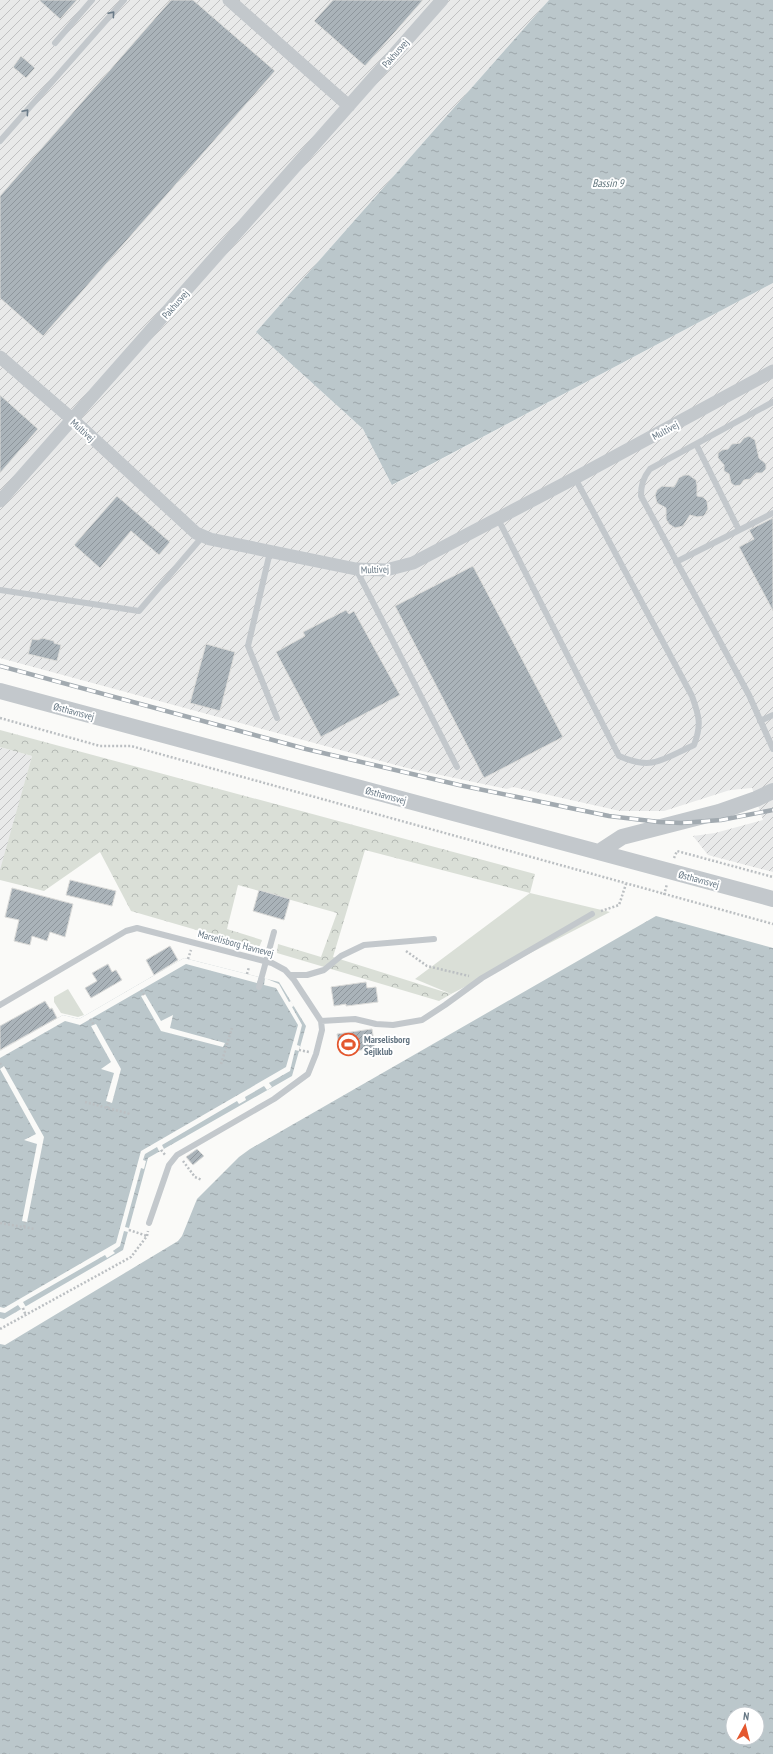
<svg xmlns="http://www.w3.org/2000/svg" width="773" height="1754" viewBox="0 0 773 1754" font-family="'PT Sans Narrow',sans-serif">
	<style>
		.industrial { fill: url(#industrial-furrows) }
		.green { fill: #dadfd7 }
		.forest { fill: url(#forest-crowns) }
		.water { fill: url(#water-ripples); fill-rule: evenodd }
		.pier { fill: #fafaf8 }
		.building { fill: url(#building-hatch); stroke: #dcdcda }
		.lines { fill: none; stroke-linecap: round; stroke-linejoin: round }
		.path { stroke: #bbbfc2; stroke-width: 2.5; stroke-dasharray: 2 2; stroke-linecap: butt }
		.service { stroke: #c3c8cc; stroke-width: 6 }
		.minor { stroke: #c3c8cc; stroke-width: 13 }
		.tertiary { stroke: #c3c8cc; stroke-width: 16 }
		.rail-casing { stroke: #a2aab0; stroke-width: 4.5 }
		.rail { stroke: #fff; stroke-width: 3; stroke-dasharray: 9; stroke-linecap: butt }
		.oneway { stroke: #6a7a87 }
		.labels { text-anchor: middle; stroke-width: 4; stroke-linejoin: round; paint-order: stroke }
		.street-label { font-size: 10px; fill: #657683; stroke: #fff }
		.poi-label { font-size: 10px; font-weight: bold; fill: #657683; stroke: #fff; text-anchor: start }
		.water-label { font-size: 11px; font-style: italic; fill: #60757c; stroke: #fff }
	</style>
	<defs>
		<pattern id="industrial-furrows" width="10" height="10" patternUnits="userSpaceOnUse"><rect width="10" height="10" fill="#e8e9e9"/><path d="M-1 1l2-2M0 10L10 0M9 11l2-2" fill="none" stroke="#c0c1c2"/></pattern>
		<pattern id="forest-crowns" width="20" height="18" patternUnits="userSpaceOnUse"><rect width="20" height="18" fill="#dadfd7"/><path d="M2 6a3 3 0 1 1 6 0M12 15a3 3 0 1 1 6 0" fill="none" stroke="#b4b9b4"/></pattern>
		<pattern id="water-ripples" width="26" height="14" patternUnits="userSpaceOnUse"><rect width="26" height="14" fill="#bbc7cb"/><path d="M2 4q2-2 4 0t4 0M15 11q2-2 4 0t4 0" fill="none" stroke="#9ca6aa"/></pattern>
		<pattern id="building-hatch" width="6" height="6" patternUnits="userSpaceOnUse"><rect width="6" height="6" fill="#aab3b9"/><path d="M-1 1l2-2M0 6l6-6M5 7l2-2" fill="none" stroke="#8e969c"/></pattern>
	</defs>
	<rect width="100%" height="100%" fill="#fafaf8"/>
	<path class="industrial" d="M0,0H549L256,332L363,429L393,485L773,283V872L708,855L693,836L715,833L763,820L752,788L730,790L664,811H620L513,787L507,789L407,768L0,658Z
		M0,747L32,756L1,871L0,870Z"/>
	<path class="green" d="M530,893L610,912L451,994L415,979Z
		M68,989L84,1015L78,1017L61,1013L54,1002V997Z"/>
	<path class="forest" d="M0,730L535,874L530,893L365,850L333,957L451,994L439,1001L277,953L278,944L321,957L337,913L238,885L227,929L262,940L259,948L131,911L100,852L44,891L0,880V870L32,756L0,747Z"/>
	<path class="water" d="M549,0H773V283L392,485L363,429L256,332Z
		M656,916L773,948V1754H0V1344L5,1345L178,1241L182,1236L197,1199L239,1157L250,1149ZM733,1714H757V1738H733Z
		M184,958L279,982L306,1026L292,1076L148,1158L123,1250L4,1319L0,1318V1051L63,1015L79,1019Z"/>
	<path class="pier" d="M184,958L259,977L257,983L186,964L80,1025L65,1021L0,1058V1051L63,1015L79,1019Z
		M265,978L279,984L289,1002L291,1001L294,1006L292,1007L302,1025L297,1045L300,1046L299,1051L295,1050L290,1071L269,1083L272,1087L267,1090L264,1086L245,1097L246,1100L239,1104L237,1101L162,1145L164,1149L159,1151L157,1147L145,1154L143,1160L146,1161L144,1169L141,1168L125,1227L129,1228L128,1232L124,1231L120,1246L113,1251L115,1253L107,1258L105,1255L23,1302L26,1307L23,1308L21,1309L18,1305L5,1313L0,1312V1307L4,1308L116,1243L141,1151L286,1067L298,1025L276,988L264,985Z
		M145,994L161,1021L173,1015L170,1028L225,1043L223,1047L161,1031L141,996Z
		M96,1024L121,1069L112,1103L106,1101L114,1073L101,1069L111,1062L91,1026Z
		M4,1066L44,1137L27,1222L22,1221L37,1144L24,1140L36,1134L0,1069Z"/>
	<path class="building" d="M39,0H77L60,19Z
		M171,0H193L275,71L43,336L0,298V196Z
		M333,0H423L365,66L314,21Z
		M21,56L35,68L26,78L13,67Z
		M0,395L38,429L0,473Z
		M749,436L755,440L759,458L766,464V469L762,473H756L750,479L744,480L740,485L735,486L731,483L729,474L724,471V465L718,458V453L722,450L728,449L732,444L740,443L744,438Z
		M684,475H689L696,480L697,485V496L703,497L707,501L708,509L704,516L697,517L690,515L683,526L675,528L669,524L666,519V508L657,503L655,495L657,490L662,486L674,487L679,478Z
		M117,496L170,542L159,555L131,531L100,568L74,545Z
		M773,518V611L739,547L754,539L749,530Z
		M473,566L563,737L484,778L395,606Z
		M346,610L349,614L354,611L400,695L321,737L276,652L305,636L303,632Z
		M42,638L54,641V643L61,645L57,661L28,654L32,639L38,640Z
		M206,644L235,652L220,711L190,703Z
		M70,880L116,891L112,906L66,895Z
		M12,888L73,904L65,937L50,932L47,941L32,936L30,945L14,941L19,920L5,917Z
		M259,890L290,899L284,920L253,911Z
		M170,946L178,960L154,975L146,960Z
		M108,964L112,972L116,970L122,980L91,998L85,988L97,981L92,973Z
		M366,982L367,988L376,987L378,1002L346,1006V1004L334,1006L331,987Z
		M45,1001L50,1009L52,1008L57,1018L0,1050V1026Z
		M372,1029L375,1048L340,1053L337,1034Z
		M197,1149L204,1156L193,1165L186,1157Z"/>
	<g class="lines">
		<path class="path" d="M0,718L100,746H131L773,924
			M674,858L677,851L773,877
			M664,895L667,884
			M601,911L619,905L626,884
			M406,951L427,966L469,976
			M188,959L191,950
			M247,974L249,967
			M141,990L144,995
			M90,1019L94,1025
			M299,1050L309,1052
			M0,1063L2,1067
			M221,1064L232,1028
			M85,1102L130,1114
			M107,1108L109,1102
			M161,1150L166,1156
			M183,1161L195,1177L202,1180
			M0,1223L35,1229
			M24,1227L25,1222
			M129,1230L147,1236
			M23,1308L26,1316
			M0,1329L131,1257L147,1236L148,1231"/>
		<path class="service" d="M55,43L92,0
			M0,141L124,0
			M773,402L650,469C643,478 641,485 641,496L749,695L773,749
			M696,444L739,530
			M498,519L619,756C653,771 663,759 694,745C702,724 699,716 692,696L575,478
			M270,552L248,646L277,718
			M676,562L773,513
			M356,569L457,767
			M0,590L139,611L203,536
			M760,721L773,715
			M290,975H307L324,970L341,956L364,945L434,939
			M259,987L274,932
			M0,1005L126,931L137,928L272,963L285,970L294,980L321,1021L322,1030L316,1054L308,1074L274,1099L177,1155L169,1165L149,1223
			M321,1021L355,1019L376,1024L393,1025L422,1020L445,1005L482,978L592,914"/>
		<path class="minor" d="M229,0L349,106
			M0,357L72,419L196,533L210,539L356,569L386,570L413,563L575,478L773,371
			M0,501L442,0"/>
		<path class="tertiary" d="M0,691L773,899
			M599,852L622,837L719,812L756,799L773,791"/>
		<defs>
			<path id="rail" d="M0,666L306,749L459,785L609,816L659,822L681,823L721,820L773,810"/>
		</defs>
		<use href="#rail" class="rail-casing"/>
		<use href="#rail" class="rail"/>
	</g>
	<defs><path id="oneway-chevron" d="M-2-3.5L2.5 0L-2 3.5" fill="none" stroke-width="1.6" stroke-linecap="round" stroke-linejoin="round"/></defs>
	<g class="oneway">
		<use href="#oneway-chevron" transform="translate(112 14) rotate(-49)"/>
		<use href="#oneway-chevron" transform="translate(26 112) rotate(-49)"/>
	</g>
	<defs>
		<symbol id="stadium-ring" viewBox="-11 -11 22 22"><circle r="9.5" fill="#fff" stroke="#e4572e" stroke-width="1.5"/><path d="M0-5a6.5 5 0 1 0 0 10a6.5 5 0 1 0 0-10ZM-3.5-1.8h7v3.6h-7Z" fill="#e4572e"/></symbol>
	</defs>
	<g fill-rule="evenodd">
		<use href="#stadium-ring" x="336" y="1032" width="25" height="25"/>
	</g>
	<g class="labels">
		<g class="street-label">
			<text transform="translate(395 53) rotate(-49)" y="4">Pakhusvej</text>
			<text transform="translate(175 304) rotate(-49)" y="4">Pakhusvej</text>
			<text transform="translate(83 430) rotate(42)" y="4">Multivej</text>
			<text transform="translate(665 430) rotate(-28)" y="4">Multivej</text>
			<text transform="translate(375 569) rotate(-2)" y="4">Multivej</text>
			<text transform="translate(74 711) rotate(15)" y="4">Østhavnsvej</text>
			<text transform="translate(386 795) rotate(15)" y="4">Østhavnsvej</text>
			<text transform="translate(699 879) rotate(15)" y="4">Østhavnsvej</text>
			<text transform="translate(236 943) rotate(15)" y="4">Marselisborg Havnevej</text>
		</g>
		<g class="poi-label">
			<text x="364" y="1043">Marselisborg<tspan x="364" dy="12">Sejlklub</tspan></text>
		</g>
		<g class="water-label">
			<text x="608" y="187">Bassin 9</text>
		</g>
	</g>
	<g transform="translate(745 1726) rotate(7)"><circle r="19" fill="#ffffff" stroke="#c1c8cd"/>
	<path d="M0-3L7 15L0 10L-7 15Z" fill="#e4572e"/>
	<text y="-6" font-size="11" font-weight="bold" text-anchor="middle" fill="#657683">N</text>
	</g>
</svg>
